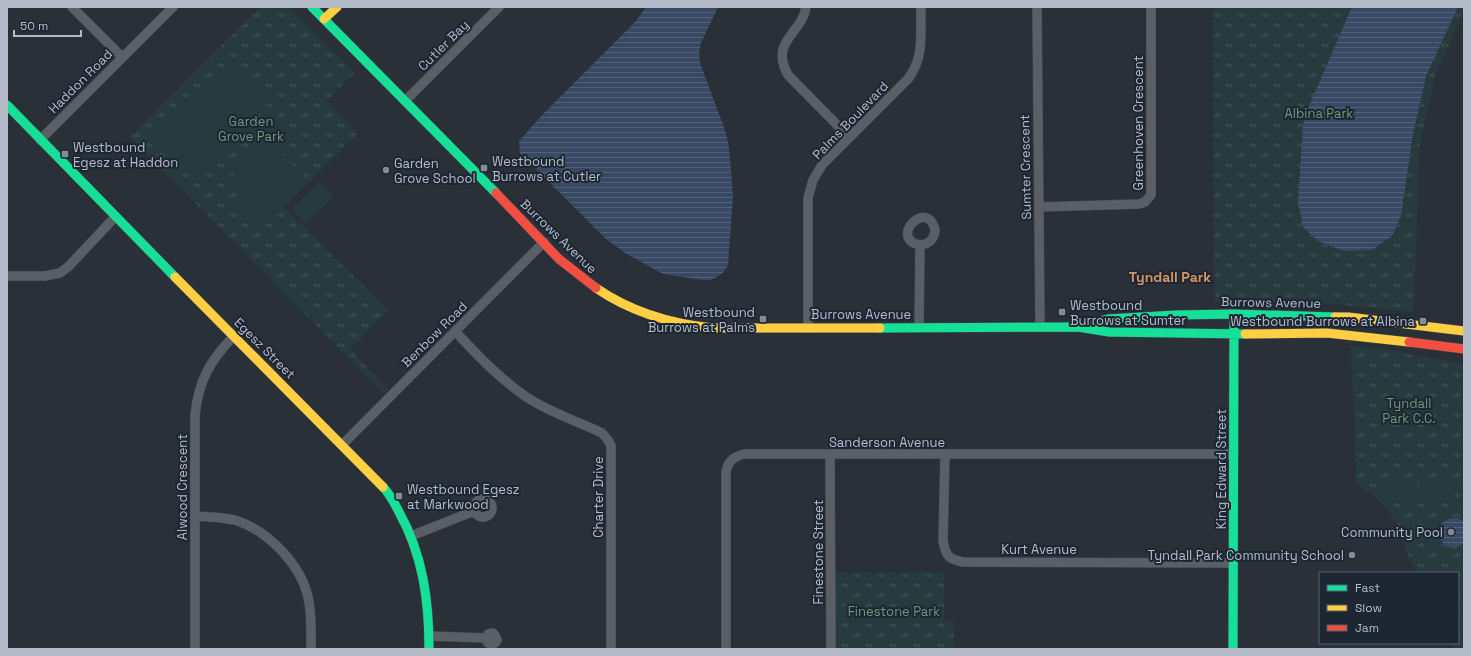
<svg xmlns="http://www.w3.org/2000/svg" width="1471" height="656" viewBox="0 0 1471 656" font-family="'Space Grotesk',sans-serif">
	<style>
		.grass { fill: url(#grass-tufts) }
		.garden { fill: #273a3e }
		.water { fill: url(#water-rules) }
		.lines { fill: none; stroke-linecap: round; stroke-linejoin: round }
		.street-casing { stroke: #484c53; stroke-width: 10 }
		.fast-casing { stroke: #484c53; stroke-width: 10 }
		.slow-casing { stroke: #484c53; stroke-width: 10 }
		.jam-casing { stroke: #484c53; stroke-width: 10 }
		.street { stroke: #5a5e66; stroke-width: 9 }
		.fast { stroke: #16e098; stroke-width: 9 }
		.slow { stroke: #ffcf43; stroke-width: 9 }
		.jam { stroke: #f24e42; stroke-width: 9 }
		.poi-dot { fill: #848b96; stroke: #1d2633; stroke-width: 1.5 }
		.labels { text-anchor: middle; stroke-width: 4; stroke-linejoin: round; paint-order: stroke }
		.street-label { font-size: 13px; fill: #b4bcc9; stroke: #1d2633 }
		.park-label { font-size: 13px; fill: #6b9a76; stroke: #1d2633 }
		.poi-label { font-size: 13px; fill: #b4bcc9; stroke: #1d2633; text-anchor: start }
		.neighbourhood-label { font-size: 14px; font-weight: bold; fill: #d59563; stroke: #1d2633 }
	</style>
	<defs>
		<pattern id="grass-tufts" width="24" height="20" patternUnits="userSpaceOnUse"><rect width="24" height="20" fill="#273a3e"/><path d="M3 7l-1-3M5 7V3M7 7l1-3M15 17l-1-3M17 17v-4M19 17l1-3" fill="none" stroke="#445559"/></pattern>
		<pattern id="water-rules" width="6" height="5" patternUnits="userSpaceOnUse"><rect width="6" height="5" fill="#384963"/><path d="M0 2.5h6" fill="none" stroke="#526178"/></pattern>
	</defs>
	<rect width="100%" height="100%" fill="#2a3038"/>
	<path class="grass" d="M260,7H288L355,73L326,101L358,133L284,207L388,310L350,349L389,390L384,394L130,137Z
		M1213,7H1464V11L1435,75L1419,149L1414,312L1313,302L1215,301L1214,255Z
		M1351,346L1381,349L1464,364V649H1455L1450,643H1458V573H1419C1406,559 1404,539 1396,522C1388,505 1370,494 1356,483Z
		M944,572V621H954V649H834V573Z"/>
	<path class="garden" d="M234,58L273,97L194,176L155,137Z
		M262,134L303,175V183L262,226C249,215 234,198 233,180C232,164 252,145 262,134Z
		M319,182L334,197L305,224L291,209Z
		M1380,477H1414V497H1380Z
		M1420,477L1454,478V498H1419Z
		M1460,567H1464V646H1460Z"/>
	<path class="water" d="M646,7H718L701,43L699,53L700,63L725,130L729,147L733,196L728,265L722,274L711,280H702L663,274L625,253L606,239L520,153L519,141L544,113L636,21Z
		M1352,7H1458L1426,76L1413,134L1401,216L1392,236L1372,250L1344,251L1318,241L1303,227L1298,202L1303,125L1309,106Z
		M1453,518H1458L1464,522V543C1445,561 1424,523 1453,518Z"/>
	<g class="lines">
		<defs>
			<path id="street" d="M72,7L122,57
				M806,7C802,34 769,41 788,75L849,137
				M1037,7L1040,326
				M405,101L499,7
				M40,140L173,7
				M1039,207L1139,204L1145,202L1151,195V7
				M7,276H45L60,273L69,266L115,217
				M919,327L920,245C888,239 927,197 935,230C934,239 930,244 920,245
				M808,328V198L813,180L822,165L908,79C925,56 920,34 921,7
				M455,331C477,355 498,377 525,396C548,412 577,421 602,433L608,440L611,446V649
				M342,445L544,242
				M830,455L831,649
				M945,455L943,541C946,556 948,559 963,562L1233,563
				M474 508a9 9 0 1 1 18 0a9 9 0 1 1-18 0Z
				M195,516C209,517 224,517 238,521C269,532 301,565 308,597C312,614 311,632 311,649
				M411,536L474,511
				M429,636L486,638L487,642L490,644L495,643L497,640L496,637L493,633L488,634L486,638
				M195,649V416C198,382 210,360 234,336
				M726,649V472C728,461 733,457 744,454H1234"/>
			<path id="fast" d="M312,7L496,193
				M7,105L175,277
				M1084,325L1108,319L1176,315L1234,314L1335,317
				M880,328L1078,327L1109,332L1245,334
				M383,487C390,494 395,504 399,512C423,555 429,601 429,649
				M1233,649L1234,314"/>
			<path id="slow" d="M324,19L337,7
				M175,277L383,487
				M596,288C631,312 671,324 713,328H880
				M1335,317H1348L1464,331
				M1245,334L1327,333L1409,342"/>
			<path id="jam" d="M496,193L559,259L596,288
				M1409,342L1464,349"/>
		</defs>
		<use href="#street" class="street-casing"/>
		<use href="#fast" class="fast-casing"/>
		<use href="#slow" class="slow-casing"/>
		<use href="#jam" class="jam-casing"/>
		<use href="#street" class="street"/>
		<use href="#fast" class="fast"/>
		<use href="#slow" class="slow"/>
		<use href="#jam" class="jam"/>
	</g>
	<g class="poi-dot">
		<rect x="61" y="150" width="8" height="8" rx="2"/>
		<rect x="480" y="164" width="8" height="8" rx="2"/>
		<circle cx="386" cy="170" r="4"/>
		<rect x="1058" y="308" width="8" height="8" rx="2"/>
		<rect x="759" y="315" width="8" height="8" rx="2"/>
		<rect x="1419" y="317" width="8" height="8" rx="2"/>
		<rect x="395" y="492" width="8" height="8" rx="2"/>
		<circle cx="1451" cy="532" r="4"/>
		<circle cx="1352" cy="555" r="4"/>
	</g>
	<g class="labels">
		<g class="street-label">
			<text transform="translate(443 45) rotate(-45)" y="5">Cutler Bay</text>
			<text transform="translate(80 81) rotate(-45)" y="5">Haddon Road</text>
			<text transform="translate(850 120) rotate(-46)" y="5">Palms Boulevard</text>
			<text transform="translate(1138 123) rotate(-90)" y="5">Greenhoven Crescent</text>
			<text transform="translate(1025 167) rotate(-91)" y="5">Sumter Crescent</text>
			<text transform="translate(559 236) rotate(44)" y="5">Burrows Avenue</text>
			<text transform="translate(1271 302) rotate(1)" y="5">Burrows Avenue</text>
			<text x="861" y="319">Burrows Avenue</text>
			<text transform="translate(434 334) rotate(-45)" y="5">Benbow Road</text>
			<text transform="translate(265 348) rotate(45)" y="5">Egesz Street</text>
			<text x="887" y="447">Sanderson Avenue</text>
			<text transform="translate(1221 469) rotate(-90)" y="5">King Edward Street</text>
			<text transform="translate(182 487) rotate(-90)" y="5">Alwood Crescent</text>
			<text transform="translate(598 497) rotate(-90)" y="5">Charter Drive</text>
			<text x="1039" y="554">Kurt Avenue</text>
			<text transform="translate(818 552) rotate(-90)" y="5">Finestone Street</text>
		</g>
		<g class="park-label">
			<text x="1319" y="118">Albina Park</text>
			<text x="251" y="126">Garden<tspan x="251" dy="15">Grove Park</tspan></text>
			<text x="1409" y="408">Tyndall<tspan x="1409" dy="15">Park C.C.</tspan></text>
			<text x="894" y="616">Finestone Park</text>
		</g>
		<g class="poi-label">
			<text x="73" y="152">Westbound<tspan x="73" dy="15">Egesz at Haddon</tspan></text>
			<text x="492" y="166">Westbound<tspan x="492" dy="15">Burrows at Cutler</tspan></text>
			<text x="394" y="168">Garden<tspan x="394" dy="15">Grove School</tspan></text>
			<text x="1070" y="310">Westbound<tspan x="1070" dy="15">Burrows at Sumter</tspan></text>
			<text x="755" y="317" text-anchor="end">Westbound<tspan x="755" dy="15">Burrows at Palms</tspan></text>
			<text x="1415" y="326" text-anchor="end">Westbound Burrows at Albina</text>
			<text x="407" y="494">Westbound Egesz<tspan x="407" dy="15">at Markwood</tspan></text>
			<text x="1443" y="537" text-anchor="end">Community Pool</text>
			<text x="1344" y="560" text-anchor="end">Tyndall Park Community School</text>
		</g>
		<g class="neighbourhood-label">
			<text x="1170" y="282">Tyndall Park</text>
		</g>
	</g>
	<rect width="1471" height="656" fill="none" stroke="#b4bcc9" stroke-width="16"/>
	<rect x="1319" y="572" width="140" height="72" fill="#1d2633" stroke="#59626f"/>
	<rect x="1327" y="585" width="20" height="6" fill="#16e098" stroke="#59626f"/>
	<text x="1355" y="592" font-size="12" fill="#b4bcc9">Fast</text>
	<rect x="1327" y="605" width="20" height="6" fill="#ffcf43" stroke="#59626f"/>
	<text x="1355" y="612" font-size="12" fill="#b4bcc9">Slow</text>
	<rect x="1327" y="625" width="20" height="6" fill="#f24e42" stroke="#59626f"/>
	<text x="1355" y="632" font-size="12" fill="#b4bcc9">Jam</text>
	<path d="M14 30v6h67v-6" fill="none" stroke="#b4bcc9" stroke-width="2"/>
	<text x="20" y="30" font-size="12" fill="#b4bcc9" stroke="#1d2633" stroke-width="3" paint-order="stroke">50 m</text>
</svg>
